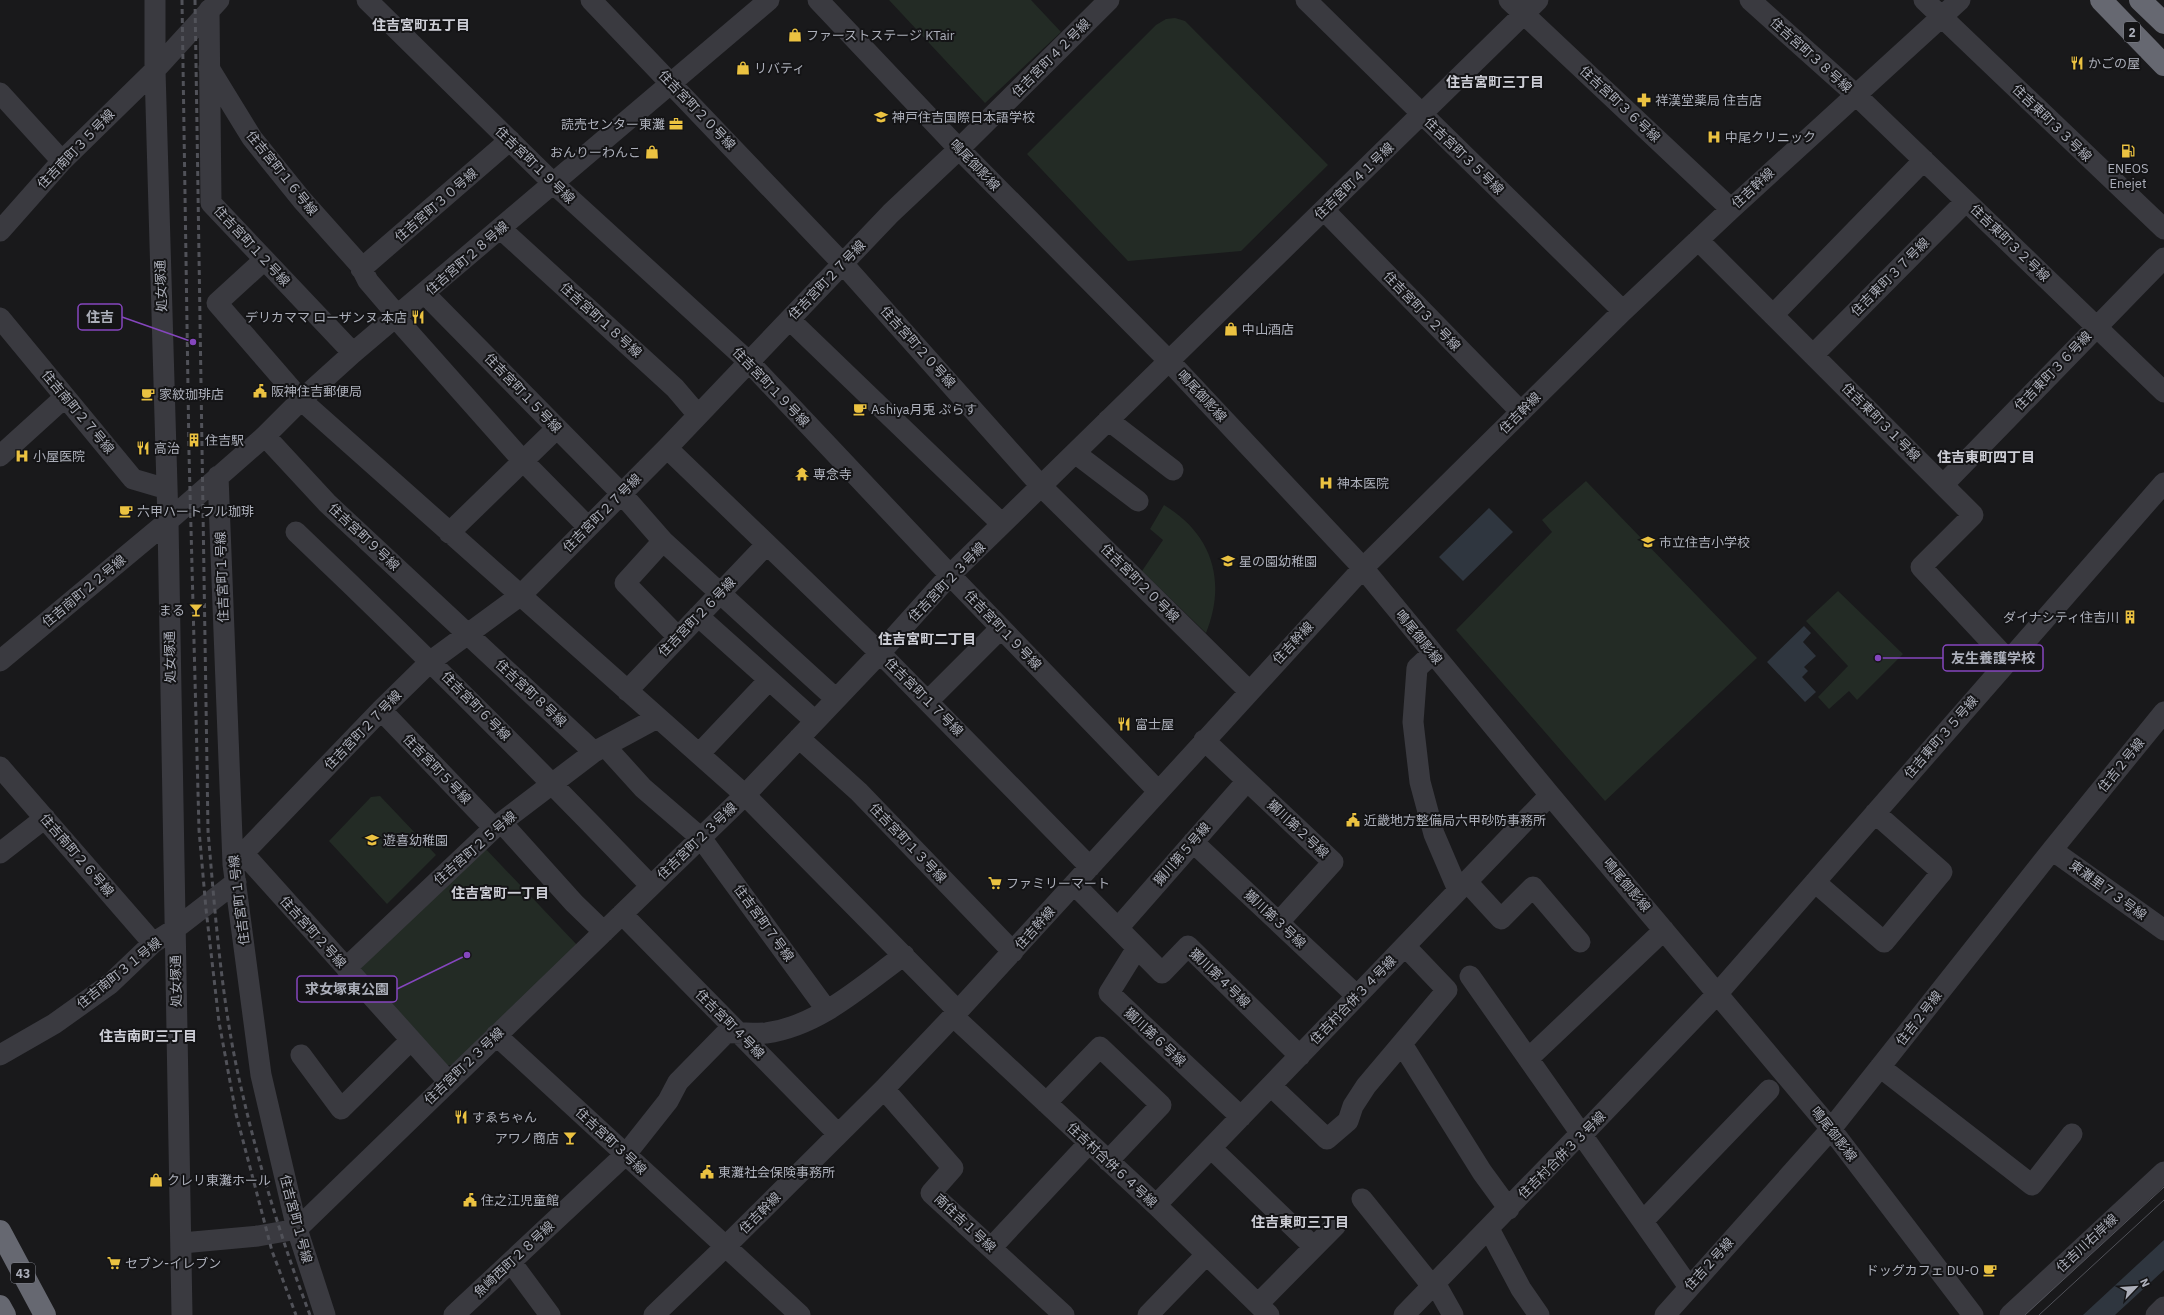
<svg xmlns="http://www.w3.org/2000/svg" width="2164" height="1315" viewBox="0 0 2164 1315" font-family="'IBM Plex Sans','Noto Sans JP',sans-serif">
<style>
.green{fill:#232b25}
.water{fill:#2f363f}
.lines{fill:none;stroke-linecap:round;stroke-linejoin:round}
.minor{stroke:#3a3a40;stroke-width:21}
.highway{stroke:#666871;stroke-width:22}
.tram{stroke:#515259;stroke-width:1}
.rail{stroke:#515259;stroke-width:3;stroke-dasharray:5 4;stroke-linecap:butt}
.labels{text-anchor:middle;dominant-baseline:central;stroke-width:4;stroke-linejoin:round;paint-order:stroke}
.shield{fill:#141416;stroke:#7e8089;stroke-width:1}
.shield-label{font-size:12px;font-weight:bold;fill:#acafba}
.poi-label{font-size:13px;fill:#acafba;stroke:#141416;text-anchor:start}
.street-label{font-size:13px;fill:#acafba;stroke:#141416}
.neighbourhood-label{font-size:14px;font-weight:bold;fill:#cdced6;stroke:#141416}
.leader{fill:none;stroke:#8546be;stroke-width:1.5}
.callout-dot{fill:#8546be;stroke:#141416;stroke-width:1.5}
.callout{fill:#141416;stroke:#8546be;stroke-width:1.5}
.callout-label{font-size:14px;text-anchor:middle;font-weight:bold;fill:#acafba}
</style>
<rect width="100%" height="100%" fill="#19191b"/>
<path class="green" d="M889,0H1031L1061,32L985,103Z
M1175,18L1185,21L1328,165L1241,251L1128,261L1027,154L1156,25L1166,19Z
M1586,481L1757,658L1605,801L1456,630L1552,532L1542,520Z
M1164,505C1212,534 1227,581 1206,633L1142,571L1163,540L1150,529Z
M1838,591L1903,654L1857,700L1849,691L1829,709L1818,697L1848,666L1806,621Z
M380,796L436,855L387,904L329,841L371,797Z
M482,845L578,946L456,1064L445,1066L358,971Z"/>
<path class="water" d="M1489,508L1513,532L1463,581L1439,557Z
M1804,626L1811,633L1803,642L1816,656L1804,667L1808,671L1802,677L1816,692L1805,702L1767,662Z
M2164,1240V1270L2115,1315H2083Z"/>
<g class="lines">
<path class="minor" d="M155,0V70L168,521L182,1315
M367,0L554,184L749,362L950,575L1158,791
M591,0L844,265L1041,486L1249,691
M818,0L959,149L1169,361L1363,568L1550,795L1831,1129L1973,1315
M1306,0L1623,311
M1509,0L1731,209
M1750,0L1855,94L2164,392
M1924,0L2164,229
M209,10L211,203L353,353
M209,68L252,138L302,200L360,265L368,281L398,316
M0,93L62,161
M1324,210L1521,412
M501,229L675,388L698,415
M0,231L62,161L155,70L219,0
M1698,240L1973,515L1921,567L2008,660
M264,260L217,303L301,400L745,795L958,1011
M361,269L510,140
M425,294L621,493L663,541L625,583L678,637
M1774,314L1924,160
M0,318L133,479L167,489
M396,318L523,461L588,527
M790,320L1002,524
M1814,354L1966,201
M1108,420L1173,470
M265,436L327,503L594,752
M667,448L880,653L1090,867
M1075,453L1138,501
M0,456L65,397
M218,476L233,864L261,1075L297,1229L325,1315
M1943,485L2164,258
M296,532C417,647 535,765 651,886
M449,533L557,428
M663,541L836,699
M698,616L815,721
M1433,653L1417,668L1413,722L1420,782L1434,834L1458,890
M0,661L168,521L265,436L301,400L353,353L769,0
M627,691L767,544
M928,701L1001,628
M381,710L494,828
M799,738L859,792L1013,952
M1204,740L1333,862L1279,922
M605,746L643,788L701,838L826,1009
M699,754L769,680
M0,767L153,943
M502,823L574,903L604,932
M1193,842L1357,996
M2052,850L2164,930
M0,853L45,818
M244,854L448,1081
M233,864L381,710L431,661L521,595L667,448L891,213L959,149L1109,0
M1467,882L1501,919L1533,887L1580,942
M1815,882L1884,942L1942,872L1875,813
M1074,884L1162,973L1188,946L1300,1056
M622,914L838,1134
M1118,928L1247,781
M1137,948L1109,993L1241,1117
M346,968L494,828L594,752L657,718
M1470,976L1689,1287
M953,1016L1156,1205L1269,1315
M496,1035L800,1315
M1402,1044L1482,1172L1509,1209
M0,1055L54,1024L110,984L153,943L175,929L236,882
M301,1055L341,1109L411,1040
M1529,1058L1664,930
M1880,1067L2032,1185L2072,1134
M1271,1086L1327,1139L1348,1121L1353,1106L1366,1086L1447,990L1405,946
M884,1089L953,1168L931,1193L1064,1315
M1046,1103L1100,1047L1161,1105L1108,1161
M1211,1148L1314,1247
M1362,1199L1432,1286
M1156,1205L1550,795
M1643,1221L1769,1090
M1489,1229L1521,1289L1539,1315
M182,1243L258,1236L297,1229L745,795L880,653L950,575L1538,0
M991,1248L1089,1143
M511,1262L550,1315
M1435,1283L1453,1315
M1258,1304L1336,1225
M454,1315L626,1154L668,1101L678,1082L726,1033C739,1032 753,1034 766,1033C819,1026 863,985 904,955
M654,1315L726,1246L884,1089L958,1011L1363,568L1623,311L1731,209L1960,0
M1148,1315L1206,1255
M1404,1315L1573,1141L1583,1134L1718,993L2164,483
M1665,1315L1831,1129L2052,850L2164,712
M2010,1315L2164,1172
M2156,1315L2164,1307"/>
<path class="highway" d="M2101,0L2164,65
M2140,0L2164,23
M0,1231L45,1315
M0,1306L5,1315"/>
<path class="tram" d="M2025,1315L2164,1187
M2039,1315L2164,1200"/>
<path class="rail" d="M182,0L189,453L199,830L206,909L219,1022L236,1114L272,1251L296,1315
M195,0L208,831C215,912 221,995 238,1074C256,1156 280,1237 310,1315"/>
</g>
<defs>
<g id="shop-bare" transform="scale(1.08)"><path d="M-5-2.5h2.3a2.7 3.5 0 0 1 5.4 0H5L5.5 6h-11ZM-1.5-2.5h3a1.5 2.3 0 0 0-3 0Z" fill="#ebc241" stroke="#141416" stroke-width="2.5" paint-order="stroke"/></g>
<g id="restaurant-bare" transform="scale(1.08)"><path d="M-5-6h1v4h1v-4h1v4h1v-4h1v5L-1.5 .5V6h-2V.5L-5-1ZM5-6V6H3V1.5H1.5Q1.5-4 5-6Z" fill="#ebc241" stroke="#141416" stroke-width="2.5" paint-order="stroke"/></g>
<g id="pharmacy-bare" transform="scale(1.08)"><path d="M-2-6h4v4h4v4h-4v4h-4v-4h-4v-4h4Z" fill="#ebc241" stroke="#141416" stroke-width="2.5" paint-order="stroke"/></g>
<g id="school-bare" transform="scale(1.08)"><path d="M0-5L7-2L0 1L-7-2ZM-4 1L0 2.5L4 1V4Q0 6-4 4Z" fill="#ebc241" stroke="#141416" stroke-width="2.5" paint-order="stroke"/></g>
<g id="office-bare" transform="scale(1.08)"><path d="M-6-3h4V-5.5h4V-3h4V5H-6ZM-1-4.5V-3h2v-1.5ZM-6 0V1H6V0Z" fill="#ebc241" stroke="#141416" stroke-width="2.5" paint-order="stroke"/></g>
<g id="hospital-bare" transform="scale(1.08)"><path d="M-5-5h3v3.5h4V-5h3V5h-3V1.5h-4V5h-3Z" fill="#ebc241" stroke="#141416" stroke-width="2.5" paint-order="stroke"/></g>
<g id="fuel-bare" transform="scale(1.08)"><path d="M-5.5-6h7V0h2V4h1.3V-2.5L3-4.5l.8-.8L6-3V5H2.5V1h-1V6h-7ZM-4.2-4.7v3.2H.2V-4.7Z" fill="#ebc241" stroke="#141416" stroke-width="2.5" paint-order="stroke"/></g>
<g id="civic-bare" transform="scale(1.08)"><path d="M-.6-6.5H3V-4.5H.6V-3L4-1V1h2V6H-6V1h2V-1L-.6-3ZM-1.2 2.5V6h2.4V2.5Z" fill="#ebc241" stroke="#141416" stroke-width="2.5" paint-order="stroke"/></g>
<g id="cafe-bare" transform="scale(1.08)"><path d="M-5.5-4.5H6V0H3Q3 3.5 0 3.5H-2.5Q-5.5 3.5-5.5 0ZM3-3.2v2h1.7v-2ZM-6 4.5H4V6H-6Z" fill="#ebc241" stroke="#141416" stroke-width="2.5" paint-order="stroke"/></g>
<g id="building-bare" transform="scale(1.08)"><path d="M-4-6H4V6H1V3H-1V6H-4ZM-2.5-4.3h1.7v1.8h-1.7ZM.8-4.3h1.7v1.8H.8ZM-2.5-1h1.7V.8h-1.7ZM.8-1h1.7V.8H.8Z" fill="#ebc241" stroke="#141416" stroke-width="2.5" paint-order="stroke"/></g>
<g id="temple-bare" transform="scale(1.08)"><path d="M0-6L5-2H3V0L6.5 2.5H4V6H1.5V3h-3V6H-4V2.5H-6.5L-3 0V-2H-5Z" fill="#ebc241" stroke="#141416" stroke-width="2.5" paint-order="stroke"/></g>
<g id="bar-bare" transform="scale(1.08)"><path d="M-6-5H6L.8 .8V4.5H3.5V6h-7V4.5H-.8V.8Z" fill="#ebc241" stroke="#141416" stroke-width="2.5" paint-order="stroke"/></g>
<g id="supermarket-bare" transform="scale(1.08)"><path d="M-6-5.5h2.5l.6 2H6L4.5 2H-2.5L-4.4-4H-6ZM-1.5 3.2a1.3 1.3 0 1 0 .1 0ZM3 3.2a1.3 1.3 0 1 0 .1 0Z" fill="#ebc241" stroke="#141416" stroke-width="2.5" paint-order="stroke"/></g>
</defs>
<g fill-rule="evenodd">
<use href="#shop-bare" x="795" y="35"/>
<use href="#restaurant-bare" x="2077" y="63"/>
<use href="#shop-bare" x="743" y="68"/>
<use href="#pharmacy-bare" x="1644" y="100"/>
<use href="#school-bare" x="881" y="117"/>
<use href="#office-bare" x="676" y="124"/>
<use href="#hospital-bare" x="1714" y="137"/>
<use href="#fuel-bare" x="2128" y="151"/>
<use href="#shop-bare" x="652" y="152"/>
<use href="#restaurant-bare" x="418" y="317"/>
<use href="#shop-bare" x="1231" y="329"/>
<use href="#civic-bare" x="260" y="391"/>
<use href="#cafe-bare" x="148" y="394"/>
<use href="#cafe-bare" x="860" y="409"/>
<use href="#building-bare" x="194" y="440"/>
<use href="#restaurant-bare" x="143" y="448"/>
<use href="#hospital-bare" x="22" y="456"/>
<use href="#temple-bare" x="802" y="474"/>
<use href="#hospital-bare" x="1326" y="483"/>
<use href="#cafe-bare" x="126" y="511"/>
<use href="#school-bare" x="1648" y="542"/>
<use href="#school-bare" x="1228" y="561"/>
<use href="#bar-bare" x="196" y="610"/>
<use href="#building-bare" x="2130" y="617"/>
<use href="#restaurant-bare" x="1124" y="724"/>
<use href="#civic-bare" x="1353" y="820"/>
<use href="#school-bare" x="372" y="840"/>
<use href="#supermarket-bare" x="995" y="883"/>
<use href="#restaurant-bare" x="461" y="1117"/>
<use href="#bar-bare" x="570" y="1138"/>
<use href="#civic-bare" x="707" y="1172"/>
<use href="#shop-bare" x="156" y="1180"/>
<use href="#civic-bare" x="470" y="1200"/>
<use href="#supermarket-bare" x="114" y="1263"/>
<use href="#cafe-bare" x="1990" y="1270"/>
</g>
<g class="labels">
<g class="shield">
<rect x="2124" y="22" width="16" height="20" rx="3"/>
<rect x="11" y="1263" width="24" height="20" rx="3"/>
</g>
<g class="shield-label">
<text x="2132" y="32">2</text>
<text x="23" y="1273">43</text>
</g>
<g class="poi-label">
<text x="806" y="35">ファーストステージ KTair</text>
<text x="2088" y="63">かごの屋</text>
<text x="754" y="68">リバティ</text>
<text x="1655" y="100">祥漢堂薬局 住吉店</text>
<text x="892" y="117">神戸住吉国際日本語学校</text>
<text x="665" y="124" text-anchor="end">読売センター東灘</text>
<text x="1725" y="137">中尾クリニック</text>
<text x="641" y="152" text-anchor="end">おんりーわんこ</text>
<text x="2128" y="168" text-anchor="middle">ENEOS<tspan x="2128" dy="15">Enejet</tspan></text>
<text x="407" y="317" text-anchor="end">デリカママ ローザンヌ 本店</text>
<text x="1242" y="329">中山酒店</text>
<text x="271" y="391">阪神住吉郵便局</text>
<text x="159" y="394">家紋珈琲店</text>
<text x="871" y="409">Ashiya月兎 ぷらす</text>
<text x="205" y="440">住吉駅</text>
<text x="154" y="448">高治</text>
<text x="33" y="456">小屋医院</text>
<text x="813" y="474">専念寺</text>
<text x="1337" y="483">神本医院</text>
<text x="137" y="511">六甲ハートフル珈琲</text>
<text x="1659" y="542">市立住吉小学校</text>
<text x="1239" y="561">星の園幼稚園</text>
<text x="185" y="610" text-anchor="end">まる</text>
<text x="2119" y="617" text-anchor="end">ダイナシティ住吉川</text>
<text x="1135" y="724">富士屋</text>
<text x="1364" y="820">近畿地方整備局六甲砂防事務所</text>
<text x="383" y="840">遊喜幼稚園</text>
<text x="1006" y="883">ファミリーマート</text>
<text x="472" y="1117">すゑちゃん</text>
<text x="559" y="1138" text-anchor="end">アワノ商店</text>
<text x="718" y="1172">東灘社会保険事務所</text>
<text x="167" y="1180">クレリ東灘ホール</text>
<text x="481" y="1200">住之江児童館</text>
<text x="125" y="1263">セブン-イレブン</text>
<text x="1979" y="1270" text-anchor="end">ドッグカフェ DU-O</text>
</g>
<g class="street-label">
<text transform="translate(1811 55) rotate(42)">住吉宮町３８号線</text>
<text transform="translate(1051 58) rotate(-45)">住吉宮町４２号線</text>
<text transform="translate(1620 104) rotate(43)">住吉宮町３６号線</text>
<text transform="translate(697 110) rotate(46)">住吉宮町２０号線</text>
<text transform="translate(2052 123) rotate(44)">住吉東町３３号線</text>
<text transform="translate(76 149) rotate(-46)">住吉南町３５号線</text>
<text transform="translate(1464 156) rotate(44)">住吉宮町３５号線</text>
<text transform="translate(535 165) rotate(44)">住吉宮町１９号線</text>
<text transform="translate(975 165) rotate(46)">鳴尾御影線</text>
<text transform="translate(282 173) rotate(51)">住吉宮町１６号線</text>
<text transform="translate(1354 181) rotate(-44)">住吉宮町４１号線</text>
<text transform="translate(1753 188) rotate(-43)">住吉幹線</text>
<text transform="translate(436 205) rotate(-41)">住吉宮町３０号線</text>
<text transform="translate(2010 243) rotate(44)">住吉東町３２号線</text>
<text transform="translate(252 246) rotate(47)">住吉宮町１２号線</text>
<text transform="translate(467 258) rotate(-41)">住吉宮町２８号線</text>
<text transform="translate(1890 277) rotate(-45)">住吉東町３７号線</text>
<text transform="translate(827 280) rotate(-46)">住吉宮町２７号線</text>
<text transform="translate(161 286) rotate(-92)">処女塚通</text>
<text transform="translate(1422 311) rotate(46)">住吉宮町３２号線</text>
<text transform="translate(601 320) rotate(42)">住吉宮町１８号線</text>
<text transform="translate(918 347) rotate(48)">住吉宮町２０号線</text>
<text transform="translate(2053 371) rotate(-46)">住吉東町３６号線</text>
<text transform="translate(771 387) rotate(46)">住吉宮町１９号線</text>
<text transform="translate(523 393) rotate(46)">住吉宮町１５号線</text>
<text transform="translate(1202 396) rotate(47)">鳴尾御影線</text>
<text transform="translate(78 412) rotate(50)">住吉南町２７号線</text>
<text transform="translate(1520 413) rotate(-45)">住吉幹線</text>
<text transform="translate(1881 422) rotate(45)">住吉東町３１号線</text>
<text transform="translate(602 513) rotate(-45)">住吉宮町２７号線</text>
<text transform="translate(364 537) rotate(43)">住吉宮町９号線</text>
<text transform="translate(222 577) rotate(-92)">住吉宮町１号線</text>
<text transform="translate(947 582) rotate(-46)">住吉宮町２３号線</text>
<text transform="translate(1140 583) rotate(45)">住吉宮町２０号線</text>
<text transform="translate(84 591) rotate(-40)">住吉南町２２号線</text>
<text transform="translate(697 617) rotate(-46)">住吉宮町２６号線</text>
<text transform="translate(1003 630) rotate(46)">住吉宮町１９号線</text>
<text transform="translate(1419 637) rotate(51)">鳴尾御影線</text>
<text transform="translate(1293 643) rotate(-47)">住吉幹線</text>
<text transform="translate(170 657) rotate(-91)">処女塚通</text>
<text transform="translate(531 693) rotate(43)">住吉宮町８号線</text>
<text transform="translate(924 697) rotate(45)">住吉宮町１７号線</text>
<text transform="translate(476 706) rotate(45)">住吉宮町６号線</text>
<text transform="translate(363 730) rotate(-46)">住吉宮町２７号線</text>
<text transform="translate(1941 737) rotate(-49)">住吉東町３５号線</text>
<text transform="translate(2121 765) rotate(-51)">住吉２号線</text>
<text transform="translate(437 769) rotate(46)">住吉宮町５号線</text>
<text transform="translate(1298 829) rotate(43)">獺川第２号線</text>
<text transform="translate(697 841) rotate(-44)">住吉宮町２３号線</text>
<text transform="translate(908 843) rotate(46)">住吉宮町１３号線</text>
<text transform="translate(475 848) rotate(-41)">住吉宮町２５号線</text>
<text transform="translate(1182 854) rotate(-49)">獺川第５号線</text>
<text transform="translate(77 855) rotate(49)">住吉南町２６号線</text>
<text transform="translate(1627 885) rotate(50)">鳴尾御影線</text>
<text transform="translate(2108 890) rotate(36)">東灘里７３号線</text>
<text transform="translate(239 900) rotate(-97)">住吉宮町１号線</text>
<text transform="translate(1275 919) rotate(43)">獺川第３号線</text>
<text transform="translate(764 923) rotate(54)">住吉宮町７号線</text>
<text transform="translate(1035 928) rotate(-48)">住吉幹線</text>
<text transform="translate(313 932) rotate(48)">住吉宮町２号線</text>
<text transform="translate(119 973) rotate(-39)">住吉南町３１号線</text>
<text transform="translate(1220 978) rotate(44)">獺川第４号線</text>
<text transform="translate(176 981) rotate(-91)">処女塚通</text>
<text transform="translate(1353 1000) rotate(-46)">住吉村合併３４号線</text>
<text transform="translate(1919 1018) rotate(-52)">住吉２号線</text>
<text transform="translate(730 1024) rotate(45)">住吉宮町４号線</text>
<text transform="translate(1155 1037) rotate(43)">獺川第６号線</text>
<text transform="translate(464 1066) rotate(-44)">住吉宮町２３号線</text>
<text transform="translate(1834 1134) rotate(52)">鳴尾御影線</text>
<text transform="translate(611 1141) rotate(43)">住吉宮町３号線</text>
<text transform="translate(1562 1155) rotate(-45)">住吉村合併３３号線</text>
<text transform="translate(1112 1165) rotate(43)">住吉村合併６４号線</text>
<text transform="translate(760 1213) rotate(-45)">住吉幹線</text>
<text transform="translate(296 1219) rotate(75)">住吉宮町１号線</text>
<text transform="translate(965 1223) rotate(43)">南住吉１号線</text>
<text transform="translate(2087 1243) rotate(-43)">住吉川右岸線</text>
<text transform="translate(514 1259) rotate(-43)">魚崎西町２８号線</text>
<text transform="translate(1709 1264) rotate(-48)">住吉２号線</text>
</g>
<g class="neighbourhood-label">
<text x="421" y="25">住吉宮町五丁目</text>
<text x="1495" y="82">住吉宮町三丁目</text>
<text x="1986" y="457">住吉東町四丁目</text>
<text x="927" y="639">住吉宮町二丁目</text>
<text x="500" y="893">住吉宮町一丁目</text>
<text x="148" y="1036">住吉南町三丁目</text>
<text x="1300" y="1222">住吉東町三丁目</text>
</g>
</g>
<path class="leader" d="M193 342L122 317M1878 658L1943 658M467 955L397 989"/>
<g class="callout-dot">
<circle cx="193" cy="342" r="4"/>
<circle cx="1878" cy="658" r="4"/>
<circle cx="467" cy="955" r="4"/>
</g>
<g class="callout">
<rect x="78" y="304" width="44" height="26" rx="4"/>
<rect x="1943" y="645" width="100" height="26" rx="4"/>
<rect x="297" y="976" width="100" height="26" rx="4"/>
</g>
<g class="callout-label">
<text x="100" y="322">住吉</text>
<text x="1993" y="663">友生養護学校</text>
<text x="347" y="994">求女塚東公園</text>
</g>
<g transform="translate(2136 1287) rotate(65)" stroke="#141416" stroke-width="3" paint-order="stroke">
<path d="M0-3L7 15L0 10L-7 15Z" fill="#acafba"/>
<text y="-6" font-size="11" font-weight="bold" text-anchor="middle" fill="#acafba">N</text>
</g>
</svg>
